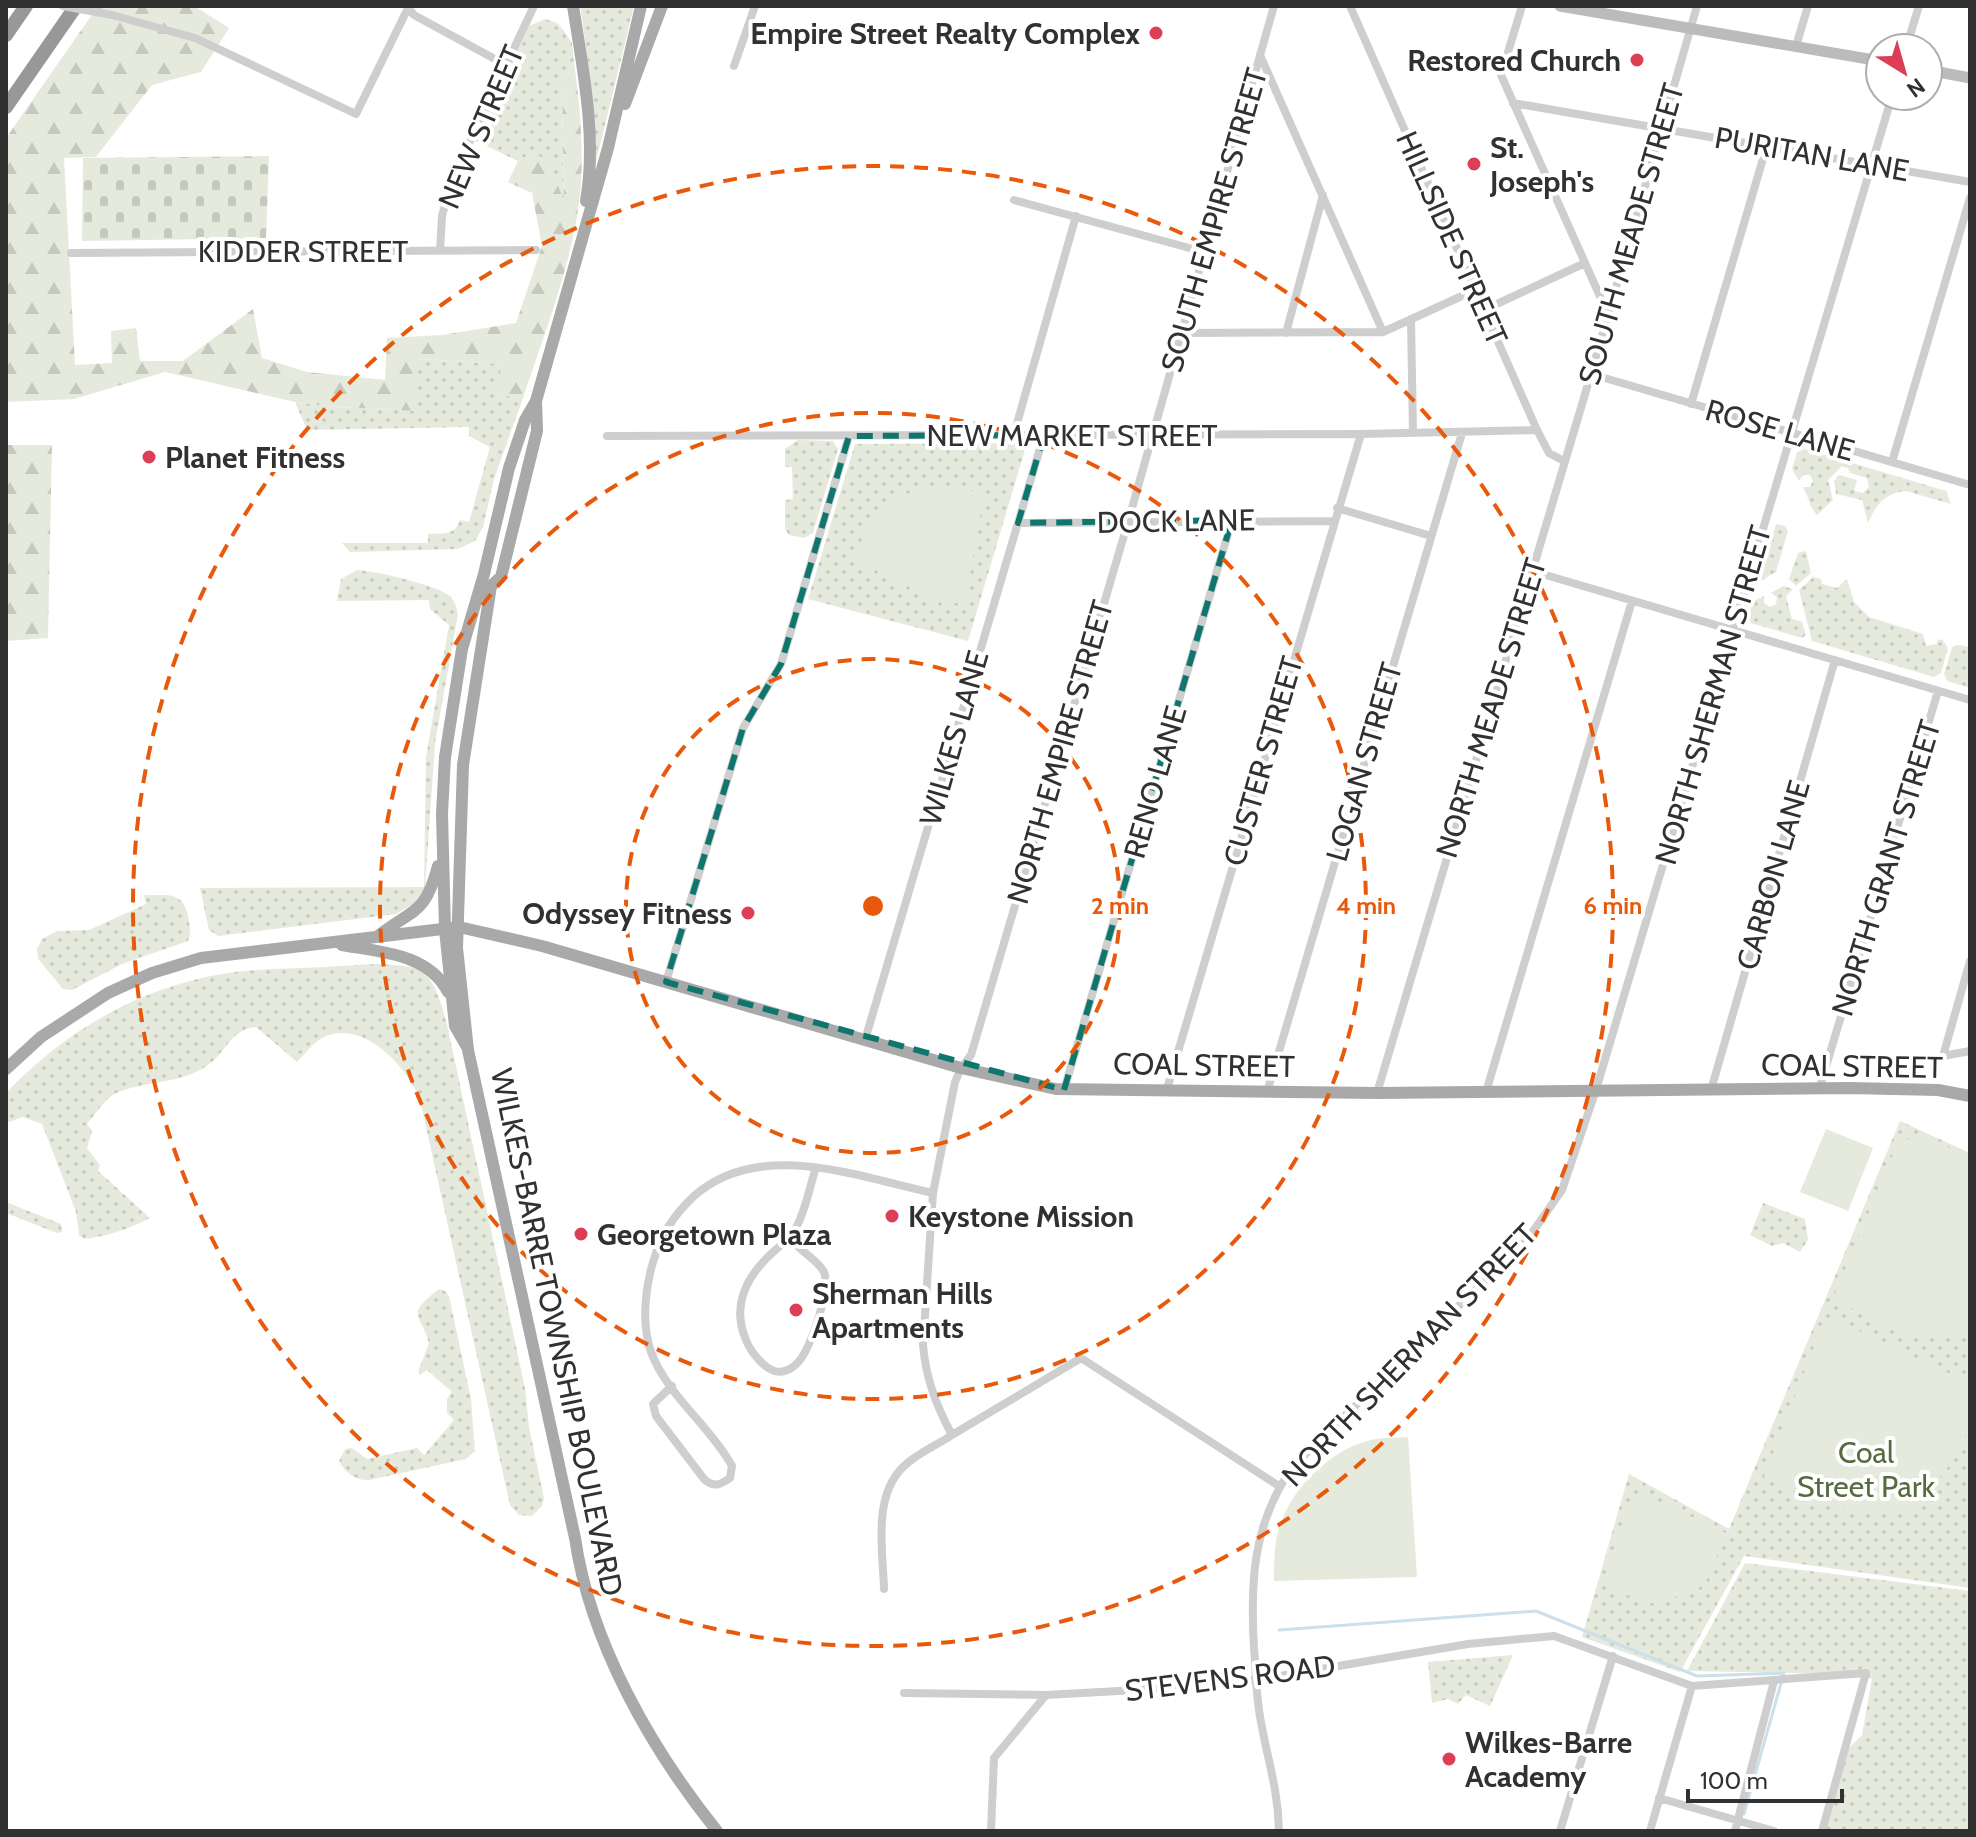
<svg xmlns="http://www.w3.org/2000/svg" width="1976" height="1837" viewBox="0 0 1976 1837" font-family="Cabin,sans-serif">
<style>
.green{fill:url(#green-dots)}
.forest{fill:url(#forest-firs)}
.cemetery{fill:url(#cemetery-stones)}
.pitch{fill:#e5eadd}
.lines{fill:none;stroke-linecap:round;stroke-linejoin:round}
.stream{stroke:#cbe0e9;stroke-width:3}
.minor{stroke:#cecece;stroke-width:8}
.secondary{stroke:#bbb;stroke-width:11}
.primary{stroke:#a9a9a9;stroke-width:12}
.motorway{stroke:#989898;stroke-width:14}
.minor-bridge{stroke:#cecece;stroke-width:8}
.marked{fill:none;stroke:#0f766e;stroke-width:6;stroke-dasharray:16 10;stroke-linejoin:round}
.ring{fill:none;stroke:#e8590c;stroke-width:4;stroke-dasharray:14 10}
.poi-dot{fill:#dc3f55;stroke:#fff;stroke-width:3}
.labels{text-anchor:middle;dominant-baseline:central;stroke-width:8;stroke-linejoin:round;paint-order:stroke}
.poi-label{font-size:30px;font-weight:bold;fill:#313131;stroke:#fff;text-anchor:start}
.street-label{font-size:30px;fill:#313131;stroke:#fff}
.park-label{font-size:30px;fill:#576b40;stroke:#fff}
.centre{fill:#e8590c;stroke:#fff;stroke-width:4}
.ring-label{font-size:24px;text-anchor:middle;font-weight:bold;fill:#e8590c;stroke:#fff;stroke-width:8;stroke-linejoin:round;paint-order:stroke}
</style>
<defs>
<pattern id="green-dots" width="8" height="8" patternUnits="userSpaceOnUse" patternTransform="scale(2)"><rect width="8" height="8" fill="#e5eadd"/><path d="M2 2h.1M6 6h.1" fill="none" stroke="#c5c9be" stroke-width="1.8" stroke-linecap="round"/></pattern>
<pattern id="forest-firs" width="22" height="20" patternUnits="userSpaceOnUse" patternTransform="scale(2)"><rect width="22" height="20" fill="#e5eadd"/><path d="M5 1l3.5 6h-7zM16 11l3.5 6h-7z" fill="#c5c9be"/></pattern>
<pattern id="cemetery-stones" width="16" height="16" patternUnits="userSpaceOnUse" patternTransform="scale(2)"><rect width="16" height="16" fill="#e5eadd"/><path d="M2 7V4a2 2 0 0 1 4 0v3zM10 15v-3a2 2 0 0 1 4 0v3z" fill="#c5c9be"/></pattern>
</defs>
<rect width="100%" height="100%" fill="#fff"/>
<path class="green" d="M580,6H634L593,174C594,117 589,63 580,6Z
M545,19L557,23L564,31L572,43L574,61L562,86L564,204L532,153L518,161L474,140L529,26Z
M416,359L504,364L492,394L523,398L494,479L483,527L475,541L458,549L350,552L342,543H428V534C443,533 455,536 460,520L469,522L490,447L469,436V427L307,430L295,402L334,407L415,411Z
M798,440L833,441L838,449L813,533L804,538L789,535L785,529V500L793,499L792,467H785V449Z
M1027,443L968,641L808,599L855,444Z
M1802,448L1946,491L1951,504L1906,491C1884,493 1876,505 1868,523L1862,500L1836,494L1834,481L1839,475L1857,480L1854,491L1863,493L1869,487L1867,478L1850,473L1848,468L1842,466L1828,480L1833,500L1817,515C1809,507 1809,497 1803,487H1810L1813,481L1810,475H1803L1799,481L1792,469L1797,453Z
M1776,524L1785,526L1788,531L1776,572L1762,580L1760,579Z
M1806,551L1811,573L1796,586L1789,579L1798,553Z
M357,570C376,571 436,585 450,596C455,601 456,607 458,614L435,743L425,889L417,902L396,914L218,936L209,930L200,888L424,887L426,757L449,625L430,609L429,600L337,601L341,579Z
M1813,577L1821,579L1822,584L1837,588L1847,579L1854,602L1869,617L1923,634L1926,646L1937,644V641L1942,639L1948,648L1941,673L1934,677L1812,641L1799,590Z
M1783,586L1793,589L1786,596L1792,619L1802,622L1806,635L1802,638L1751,623L1749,618L1752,602L1764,596V603L1770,607L1776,604L1777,597L1771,593Z
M1958,645L1970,647V688L1947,681L1944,674L1952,647Z
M144,895C170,896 184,890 189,921C190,929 191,933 188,941L122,964L72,990L63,989L38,959L37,949L42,939L57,931L89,930L146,904Z
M381,964C392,965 404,965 414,968C436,974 443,1010 448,1029L525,1388L529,1427L544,1498L542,1506L532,1516L519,1515L510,1505L420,1100C408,1067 363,1019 324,1037C313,1042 305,1054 297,1062L256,1027C228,1030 227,1054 205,1067C179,1084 144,1081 116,1093C105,1098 95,1115 87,1124L92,1131L87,1148L100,1165L98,1171L150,1218C129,1229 108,1236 84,1239L79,1235L76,1212L42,1124L23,1117L6,1123V1093C64,1032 138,988 222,974C257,968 291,969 326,967C344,966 363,964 381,964Z
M1900,1121L1970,1153V1588L1744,1556L1680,1672L1582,1637L1629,1474L1729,1529Z
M6,1202L61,1224L62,1232L57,1233L6,1213Z
M1763,1203L1805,1219L1808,1240L1800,1252L1783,1243L1772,1246L1750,1235Z
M439,1289L445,1291L449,1296L471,1399L475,1451L466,1459L369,1480C356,1481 344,1472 339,1461L345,1449L352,1448L367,1459L417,1448L424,1455L454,1420L447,1413V1399L452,1392L427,1370L420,1375L418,1372L429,1343C421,1313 404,1316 439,1289Z
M1745,1563L1970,1591V1831H1820L1843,1754L1862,1735L1872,1679L1852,1674L1687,1671Z
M1513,1655L1490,1706L1466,1695L1458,1704L1448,1699L1432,1703L1428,1662Z"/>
<path class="forest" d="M98,6H194L229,28L201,72L152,85L96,157L64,158L75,365L112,363L111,331L136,328L140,361H183L253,309L262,358L307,372L385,380L387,338L442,335L516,323L542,246L532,193L508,182L518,161L532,153L548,160L564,201L562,86L574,61C580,107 585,156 579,203C570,270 544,334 523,398L491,394L503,364L417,359L416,411L334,407L295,402L165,372L74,399L6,402V138Z
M6,445H52L48,638L6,641Z"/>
<path class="cemetery" d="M269,156L266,238L82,241L83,158Z"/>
<path class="pitch" d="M958,486L984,495L966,597L949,607L853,559C878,501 895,489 958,486Z
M1826,1129L1873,1148L1848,1211L1800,1192Z
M1919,1134L1970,1157V1334C1915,1349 1879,1324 1833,1298L1897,1144Z
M1838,1321L1970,1383C1970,1395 1972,1409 1970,1421C1962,1458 1932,1488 1906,1513L1863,1514L1826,1505L1764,1477L1821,1328Z
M1408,1437L1417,1577L1274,1581C1274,1564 1274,1548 1278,1532C1289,1490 1329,1450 1371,1440C1383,1437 1396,1438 1408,1437Z
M1648,1496L1726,1533L1709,1577L1699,1588L1660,1603H1646L1603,1585L1630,1505Z"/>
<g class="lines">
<path class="stream" d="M1279,1630L1536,1611L1697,1676L1784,1673L1744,1814"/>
<path class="minor" d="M407,6L414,15L504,64
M1274,6L1128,522L971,1055L961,1068L955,1082L933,1193L923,1345C926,1379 936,1405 952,1435L1081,1358L1279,1486
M1350,6L1537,430L1549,453L1564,461
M1522,6L1501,75L1607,312
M112,15L195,38L356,114L409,6
M1796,46L1808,6
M1906,48L1919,6
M1260,55L1383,332
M734,66L755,6
M1513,103L1970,182
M1014,200L1204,252
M440,251L442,216L452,179L534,6
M71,253L536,250
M1484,310L1585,263
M1411,319L1413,433
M1182,333L1383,332L1475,290
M1286,333L1323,195
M1591,374L1970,485
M1691,404L1767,145
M1014,434L1076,216
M607,436L1361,434L1537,430
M1892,462L1970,198
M1337,508L1431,536
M1018,523L1334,521
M1532,571L1970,700
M666,982L743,728L781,664L849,436
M865,1040L1044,435
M1943,1056L1970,961
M1943,1056L1970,1051
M1167,1089L1361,434
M1064,1090L1232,520
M1711,1090L1835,660
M1819,1090L1938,691
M1267,1092L1462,433
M1486,1092L1632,601
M1377,1093L1591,374L1697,6
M789,1238C798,1249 819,1261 824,1272C831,1290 811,1345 800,1360C794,1368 784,1374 774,1371C763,1367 750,1351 746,1340C731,1305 747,1276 772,1253C781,1245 792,1237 797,1226C806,1208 810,1186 816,1167
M672,1386L653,1404L656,1416L704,1479C714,1488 720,1485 730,1478L732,1466C710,1426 667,1395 651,1352C641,1323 645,1285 655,1256C662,1232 675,1214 694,1196C760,1138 858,1177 933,1193
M884,1589C883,1554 874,1504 897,1474C909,1457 936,1446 952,1435
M904,1693L1046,1695L1155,1689L1256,1680L1468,1644L1554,1636L1692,1686L1866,1673L1822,1831
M1659,1798L1774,1831
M991,1831L994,1758L1046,1695
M1279,1831C1278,1788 1268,1762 1261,1722C1256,1698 1256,1672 1254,1648C1250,1580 1253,1522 1294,1465L1527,1240L1562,1190L1595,1093L1892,96
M1560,1831L1613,1656
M1650,1831L1692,1686
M1735,1831L1774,1681"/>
<path class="secondary" d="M1560,6L1880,61
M1928,70L1970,78"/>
<path class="primary" d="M573,6C583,70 597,137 586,201
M625,104L662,6
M536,401L537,431L501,577L491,586L463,765L457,948L468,1050L575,1538C590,1642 651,1749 717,1831
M378,936C414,908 425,915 438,866
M342,945C381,952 429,954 448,992
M467,1047L455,1026L445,930L442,814L445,757L462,649L484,574L509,468L525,420L536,401L608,148L641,6
M6,1069L41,1037L108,993L152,973L201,958L459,927L542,946L961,1068L1056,1089L1377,1093L1849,1088L1938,1090L1970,1096"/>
<path class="motorway" d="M6,35L26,6
M6,107L76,6"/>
<path class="minor-bridge" d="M63,6L112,15"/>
</g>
<path class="marked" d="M1044,435L1018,523L1232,520L1064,1090L666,982L743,728L781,664L849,436Z"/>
<g class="ring">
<circle cx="873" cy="906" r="247"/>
<circle cx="873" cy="906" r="493"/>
<circle cx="873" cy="906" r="740"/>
</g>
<g class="poi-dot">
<circle cx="1156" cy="33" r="8"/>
<circle cx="1637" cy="60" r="8"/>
<circle cx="1474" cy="164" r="8"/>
<circle cx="149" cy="457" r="8"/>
<circle cx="748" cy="913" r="8"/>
<circle cx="892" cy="1216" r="8"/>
<circle cx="581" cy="1234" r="8"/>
<circle cx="796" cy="1310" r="8"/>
<circle cx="1449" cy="1759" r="8"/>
</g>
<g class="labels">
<g class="poi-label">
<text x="1140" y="33" text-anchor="end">Empire Street Realty Complex</text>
<text x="1621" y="60" text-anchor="end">Restored Church</text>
<text x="1490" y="147">St.<tspan x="1490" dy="34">Joseph's</tspan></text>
<text x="165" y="457">Planet Fitness</text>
<text x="732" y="913" text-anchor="end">Odyssey Fitness</text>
<text x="908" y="1216">Keystone Mission</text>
<text x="597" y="1234">Georgetown Plaza</text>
<text x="812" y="1293">Sherman Hills<tspan x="812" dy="34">Apartments</tspan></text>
<text x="1465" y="1742">Wilkes-Barre<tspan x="1465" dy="34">Academy</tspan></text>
</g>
<g class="street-label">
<text transform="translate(481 127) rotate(-67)">NEW STREET</text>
<text transform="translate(1812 154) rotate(10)">PURITAN LANE</text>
<text transform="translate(1214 220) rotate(-74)">SOUTH EMPIRE STREET</text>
<text transform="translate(1631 234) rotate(-74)">SOUTH MEADE STREET</text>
<text transform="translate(1452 238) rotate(66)">HILLSIDE STREET</text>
<text x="303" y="251">KIDDER STREET</text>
<text transform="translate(1780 430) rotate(16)">ROSE LANE</text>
<text x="1072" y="435">NEW MARKET STREET</text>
<text transform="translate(1176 521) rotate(-1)">DOCK LANE</text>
<text transform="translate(1713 695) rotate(-74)">NORTH SHERMAN STREET</text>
<text transform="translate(1491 708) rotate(-73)">NORTH MEADE STREET</text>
<text transform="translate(954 738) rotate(-74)">WILKES LANE</text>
<text transform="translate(1060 752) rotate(-74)">NORTH EMPIRE STREET</text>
<text transform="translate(1263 761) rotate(-74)">CUSTER STREET</text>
<text transform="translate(1364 762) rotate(-74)">LOGAN STREET</text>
<text transform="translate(1155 782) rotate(-74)">RENO LANE</text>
<text transform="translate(1886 868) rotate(-73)">NORTH GRANT STREET</text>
<text transform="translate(1773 875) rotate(-74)">CARBON LANE</text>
<text transform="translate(1204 1065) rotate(1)">COAL STREET</text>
<text transform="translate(1852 1066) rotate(1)">COAL STREET</text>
<text transform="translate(557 1332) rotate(78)">WILKES-BARRE TOWNSHIP BOULEVARD</text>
<text transform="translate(1409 1355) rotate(-46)">NORTH SHERMAN STREET</text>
<text transform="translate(1230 1678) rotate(-7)">STEVENS ROAD</text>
</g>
<g class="park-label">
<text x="1866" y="1452">Coal<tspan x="1866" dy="34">Street Park</tspan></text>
</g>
</g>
<circle cx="873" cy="906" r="12" class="centre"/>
<g class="ring-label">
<text x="1120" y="914">2 min</text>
<text x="1366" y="914">4 min</text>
<text x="1613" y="914">6 min</text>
</g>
<rect width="1976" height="1837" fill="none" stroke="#313131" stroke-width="16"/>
<g transform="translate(1904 72) rotate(143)"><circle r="38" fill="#ffffff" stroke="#adadad" stroke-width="2"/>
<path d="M0-6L14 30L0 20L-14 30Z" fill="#dc3f55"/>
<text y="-12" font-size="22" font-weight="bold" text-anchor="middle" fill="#313131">N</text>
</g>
<path d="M1688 1789v12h154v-12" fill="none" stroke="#313131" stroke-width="4"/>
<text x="1700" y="1789" font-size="24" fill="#313131" stroke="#ffffff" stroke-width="6" paint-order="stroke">100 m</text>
</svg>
